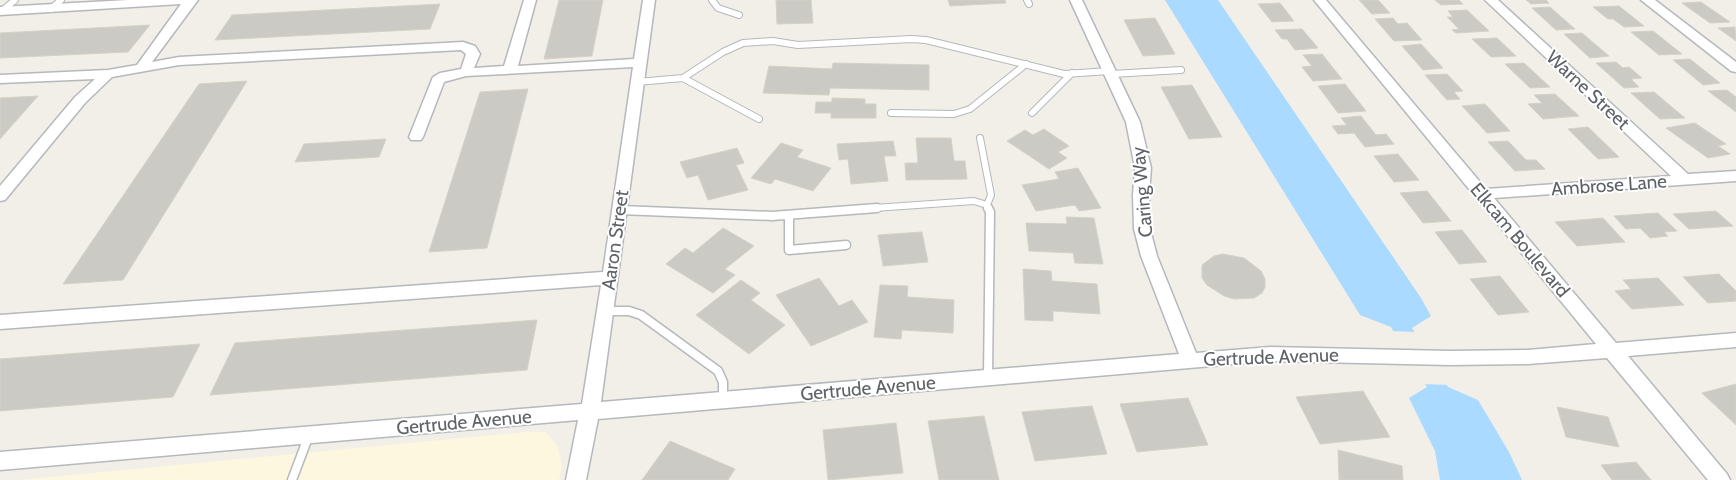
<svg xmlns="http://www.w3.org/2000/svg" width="1736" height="480" viewBox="0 0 1736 480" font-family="Cabin,sans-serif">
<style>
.commercial{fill:#fef7e0}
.water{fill:#aadaff}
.pier{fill:#f1efe8}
.building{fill:#cccac5;stroke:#d6d1c6}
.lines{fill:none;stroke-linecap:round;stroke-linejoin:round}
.service-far1-casing{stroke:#b5b8bc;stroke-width:8}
.service-casing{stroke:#b5b8bc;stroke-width:11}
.minor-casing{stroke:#b5b8bc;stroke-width:3}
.service-far1{stroke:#fff;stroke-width:6}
.service{stroke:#fff;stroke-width:8}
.minor{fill:#fff;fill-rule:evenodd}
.labels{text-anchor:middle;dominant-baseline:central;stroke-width:4;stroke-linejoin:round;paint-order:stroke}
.street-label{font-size:19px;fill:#5f6368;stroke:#fff}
</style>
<rect width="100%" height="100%" fill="#f1efe8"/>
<path class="commercial" d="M527,432H545L557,445L562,466L559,480H19Z"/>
<path class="water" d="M1165,0H1218L1421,298L1431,316L1412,328L1448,387L1478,400L1509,452L1522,480H1440L1435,451L1409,398L1427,387L1391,327L1360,315Z"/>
<path class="pier" d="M1390,331L1417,332L1450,385L1422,384Z"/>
<path class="building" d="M559,0H603L592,56L544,59Z
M776,0H811L813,23L777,24Z
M948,0H1005L1006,3L950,6Z
M1359,0H1378L1390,13L1372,14Z
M1435,0H1459L1463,4L1441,5Z
M1526,0H1546L1549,3L1531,4Z
M1701,2L1730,22L1710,23L1682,3Z
M1280,3L1294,21L1272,22L1258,4Z
M440,4L430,29L215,40L232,15Z
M1619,6L1644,26L1624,27L1613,19H1608L1593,7Z
M1550,7L1575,29L1556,30L1532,8Z
M1467,10L1489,31L1456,33L1452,30L1459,29L1447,17H1453L1448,11Z
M1155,18L1175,54L1143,56L1124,20Z
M1393,18L1398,24L1407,23L1422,40L1394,41L1375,19Z
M150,25L128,52L0,58V33Z
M1735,27L1736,41L1718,28Z
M1302,29L1318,48L1295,50L1287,39H1282L1275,30Z
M1653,31L1682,54L1659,55L1631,32Z
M1582,33L1609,56L1590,58L1564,34Z
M1497,38L1516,56L1491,57L1472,39Z
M1421,44L1443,68L1423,70L1402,46Z
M1322,54L1342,79L1313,81L1302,67L1312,66L1303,55Z
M1690,59L1720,83L1703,85L1673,60Z
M1616,62L1623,68L1629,67L1642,78L1631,79L1639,87L1624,88L1596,63Z
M833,63L929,65V90L830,88L829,95L763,93L769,66L832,69Z
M1524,63L1550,87L1530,88L1505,64Z
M1447,74L1463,91L1454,92L1460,99L1447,100L1425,75Z
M247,81L123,280L63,284L199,84Z
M1345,84L1366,111L1338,113L1318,86Z
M1192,85L1222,137L1189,139L1161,87Z
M528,89L487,248L429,252L480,92Z
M1727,90L1736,97V112L1708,91Z
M1654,92L1685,118L1660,119L1631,93Z
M1555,94L1579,116L1543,119L1528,104L1542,103L1534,95Z
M38,96L0,139V98Z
M832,98L865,99V104H876V118H831V113H815L816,102H832Z
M1485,104L1510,131L1487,133L1462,106Z
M1361,116L1376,135L1386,134L1394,144L1365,147L1354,133L1338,134L1332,126L1347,125L1341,118Z
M1695,123L1726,144L1718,146L1730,154L1708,158L1666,128Z
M1588,127L1619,157L1598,159L1568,129Z
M1044,129L1069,146L1058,152L1067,158L1049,169L1007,141L1025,130L1033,135Z
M916,138H951L954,161H965L967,179L906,180L905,163H918Z
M386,139L379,157L295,162L304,144Z
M893,141L896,156H884L888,181L851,184L848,159L839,160L837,144Z
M1508,141L1526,160H1536L1545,169L1515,171L1488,142Z
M781,143L803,150L797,157L831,168L813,191L775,179L771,184L751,178Z
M737,148L744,163L736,165L748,190L708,200L698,175L687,178L680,162Z
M1398,154L1419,180L1394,182L1374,156Z
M1078,168L1101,208L1079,211L1075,205L1036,211L1022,185L1059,179L1055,172Z
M1427,191L1451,221L1423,223L1400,193Z
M1716,211L1733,226L1689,229L1673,214Z
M1658,213L1677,231L1664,232L1668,236L1650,238L1640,228L1626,229L1614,216Z
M1066,217L1094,218L1103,264L1075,263L1073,253L1029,251L1026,223L1067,224Z
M1603,218L1625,242L1577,246L1555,222Z
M723,228L754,246L725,269L735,275L713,293L666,264L685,248L693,253Z
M1462,230L1487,262L1459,264L1435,232Z
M922,232L928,262L883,266L878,235Z
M1223,254L1244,258L1261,271L1265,279V287L1262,293L1254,298L1234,299L1224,296L1207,285L1202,278V265L1214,256Z
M1023,269L1051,271L1052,281L1097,284L1100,314L1053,311V321L1025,320Z
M1719,274L1736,291V301L1708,303L1683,277Z
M1500,276L1529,312L1498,315L1470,279Z
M819,278L839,306L852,300L868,322L811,346L776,295Z
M1658,278L1684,305L1632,309L1615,291L1631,289L1623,280Z
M741,280L760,293L751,300L785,325L749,354L696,315Z
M880,285L908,286L907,297L954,300L953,333L902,330L901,339L874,337Z
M537,320L527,370L210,395L235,343Z
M200,344L173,397L0,411V359Z
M1736,384V425L1702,393Z
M1363,391L1390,437L1320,444L1296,397Z
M1188,398L1208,445L1137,452L1120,404Z
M1092,406L1107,454L1035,461L1022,412Z
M1557,407L1608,417L1619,447L1566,437Z
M984,416L999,480H939L928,421Z
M896,423L903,473L828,480L823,430Z
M670,441L735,469L728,480H642Z
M1338,450L1402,466L1403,480H1339Z
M1636,462L1651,480H1612L1601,465Z"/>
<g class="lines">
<g class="service-far1-casing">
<path id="service-far1" d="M712,0L718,8L739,15
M1027,0L1029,4
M51,9L61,0
M2,11L15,0
M1112,74L1181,70
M683,78L759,119
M637,82L683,78L723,52L743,43L773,41L798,45L911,39L926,40L1064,74L1110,71
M891,113L954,114L970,109L1026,64
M1032,113L1072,73
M980,138L991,195L987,205
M860,209L974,201L987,205L989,209"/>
</g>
<g class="service-casing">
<path id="service" d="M620,210L772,216L877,208
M789,215V250L846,245
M606,311H629L641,315L718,371L723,382V400
M988,377L990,212L988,208
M292,480L309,435"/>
</g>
<g class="minor-casing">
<path id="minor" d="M128,0H198L152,62L179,57L463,42L475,46L480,54L474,68L504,66L524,0H536L518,66L634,59L643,0H655L601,402L1179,354L1141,256L1134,229L1133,195L1135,168L1126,122L1070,0H1082L1140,122L1151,168L1149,195L1150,229L1157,256L1196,353L1270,347L1450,351L1528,350L1596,344L1314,0H1326L1486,189L1671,176L1485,0H1498L1688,174L1736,171V181L1494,198L1616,343L1736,333V347L1628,356L1727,474L1730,480H1708L1607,358L1528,364L1450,365L1270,361L598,419L586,480H566L578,420L0,470V452L582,404L601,285L0,329V315L603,272L633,67L466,76L444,82L423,137L421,140H411L409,137L433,77L440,73L461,69L466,54L461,50L179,65L112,77L85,103L5,200L0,201V186L75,97L95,79L0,83V75L108,70L137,65L181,4L0,15V7Z
M1641,0H1655L1736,62V72L1731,71Z"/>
</g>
<use href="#service-far1" class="service-far1"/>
<use href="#service" class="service"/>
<use href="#minor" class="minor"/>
</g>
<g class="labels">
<g class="street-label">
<text transform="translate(1588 90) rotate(43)">Warne Street</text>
<text transform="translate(1609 185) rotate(-4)">Ambrose Lane</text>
<text transform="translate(1142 192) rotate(-95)">Caring Way</text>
<text transform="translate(615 240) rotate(-82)">Aaron Street</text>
<text transform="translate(1520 240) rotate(50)">Elkcam Boulevard</text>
<text transform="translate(1271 357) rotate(-2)">Gertrude Avenue</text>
<text transform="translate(868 388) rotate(-5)">Gertrude Avenue</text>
<text transform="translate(464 422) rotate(-5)">Gertrude Avenue</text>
</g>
</g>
</svg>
